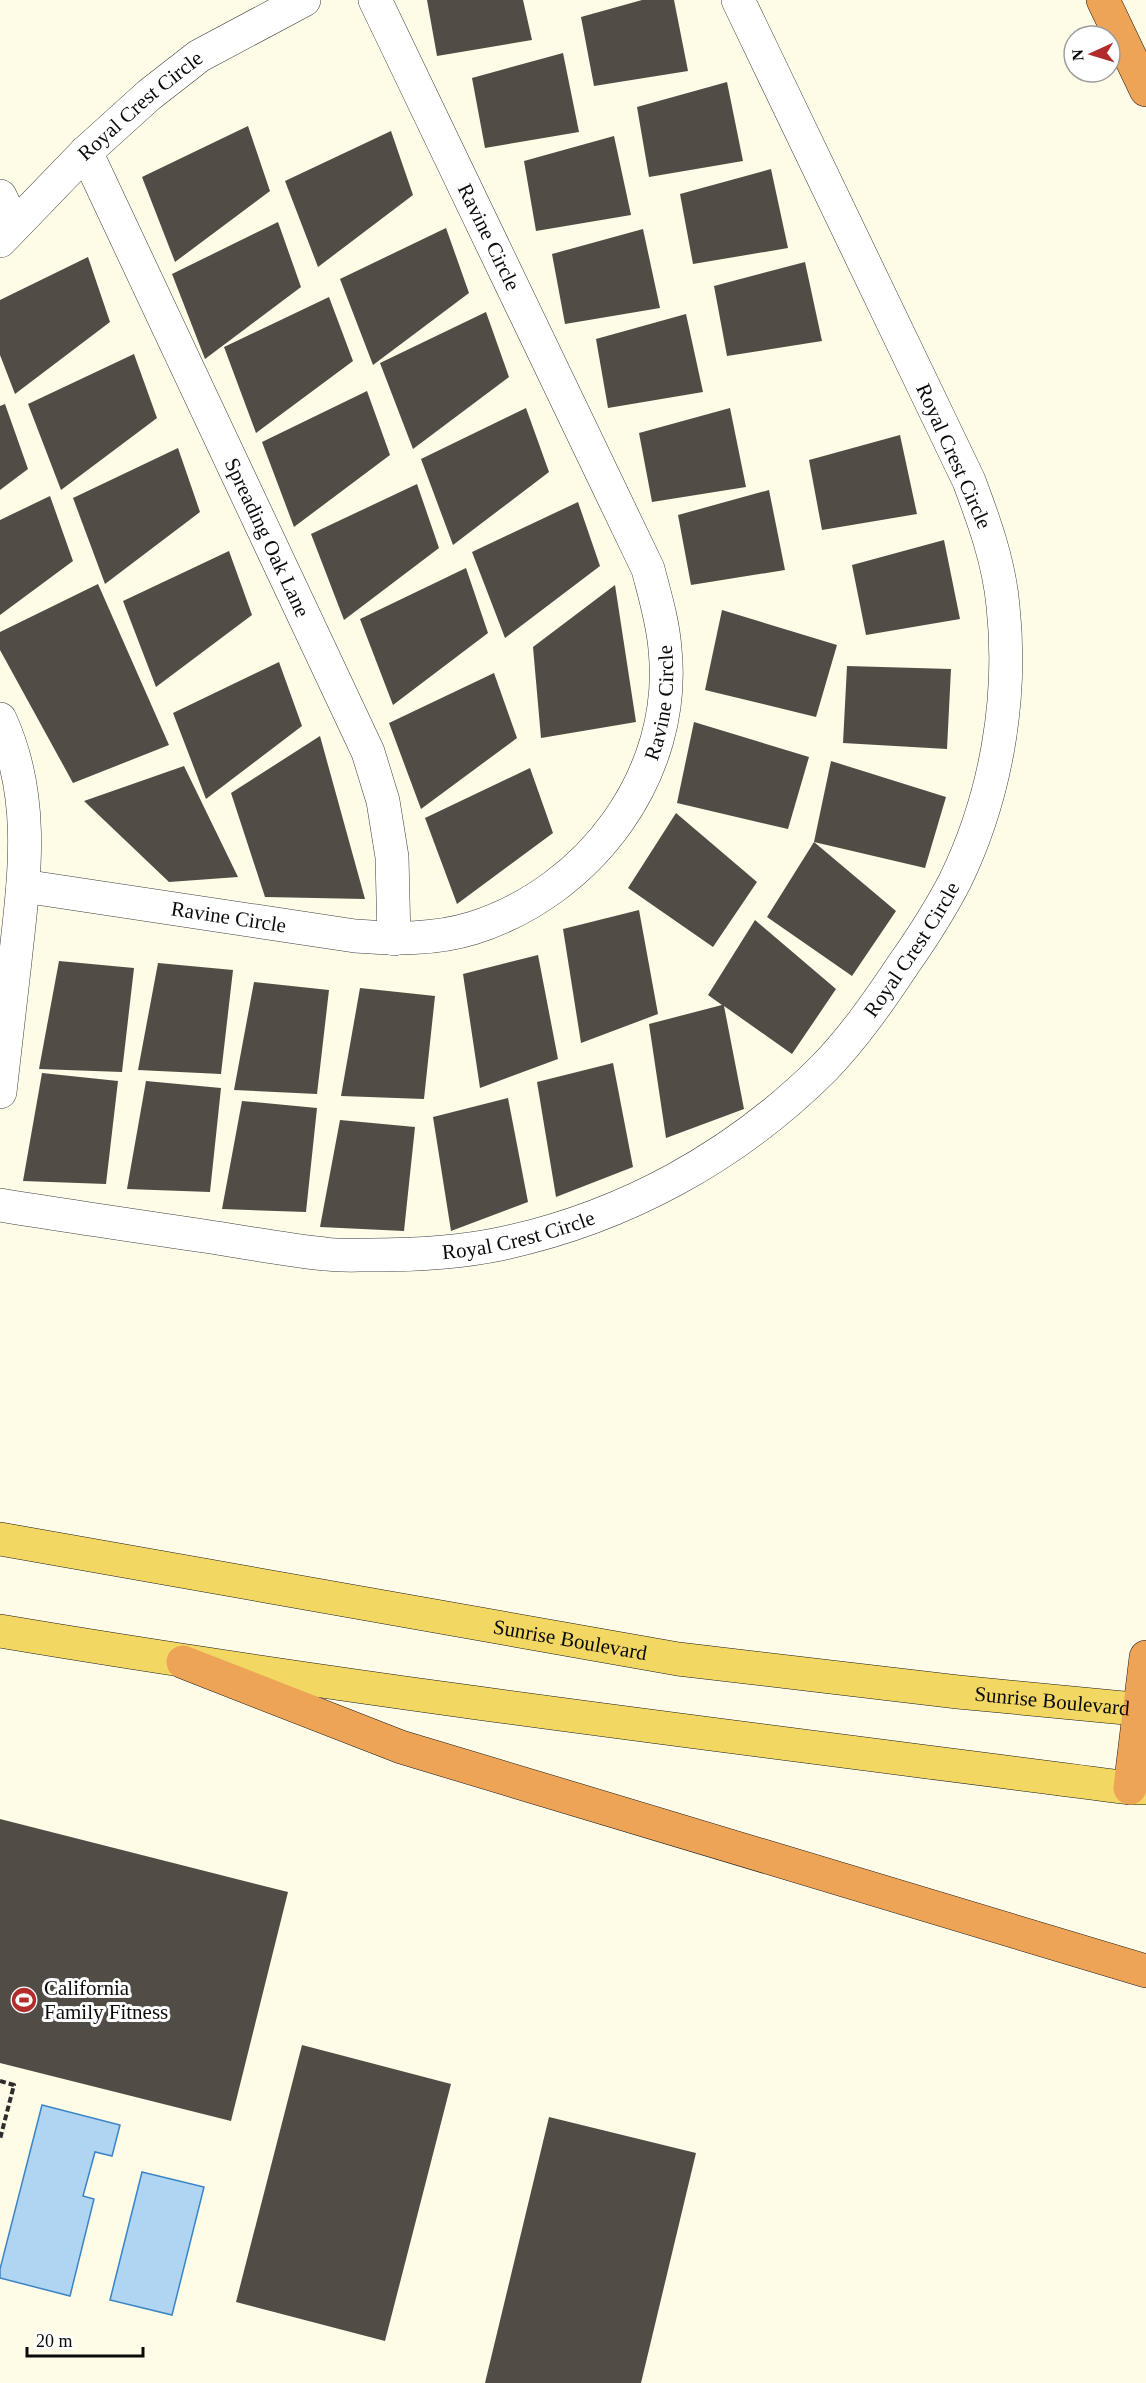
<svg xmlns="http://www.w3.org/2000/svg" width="1146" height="2383" viewBox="0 0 1146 2383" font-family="Georgia,serif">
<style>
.water{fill:#afd5f2;stroke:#3a85c6;stroke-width:1.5}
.building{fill:#524c47}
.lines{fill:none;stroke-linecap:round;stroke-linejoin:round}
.minor-casing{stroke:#3d3d3d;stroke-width:34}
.major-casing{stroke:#1b1b1b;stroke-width:34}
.highway-casing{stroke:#1b1b1b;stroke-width:34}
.path{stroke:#2c2c2c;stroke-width:4;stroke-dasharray:6 3;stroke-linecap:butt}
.minor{stroke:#fff;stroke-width:33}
.major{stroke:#f2d863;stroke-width:33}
.highway{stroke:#eda456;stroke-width:33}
.labels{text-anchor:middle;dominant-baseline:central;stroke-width:6;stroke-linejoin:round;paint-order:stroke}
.street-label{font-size:21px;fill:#0a0a0a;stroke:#fff}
.poi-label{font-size:21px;fill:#0a0a0a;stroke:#fff;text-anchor:start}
</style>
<rect width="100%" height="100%" fill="#fefbe7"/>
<path class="water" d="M42,2105L120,2125L112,2156L95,2152L83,2196L94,2199L70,2296L0,2278V2269Z
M142,2172L204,2187L172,2315L110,2300Z"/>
<path class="building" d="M427,0H523L532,40L437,56Z
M642,0H674L688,71L594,86L581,17Z
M563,53L579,132L485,148L472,78Z
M727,82L743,161L649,177L637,107Z
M248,126L270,191L175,262L142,177Z
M391,131L413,195L318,267L285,181Z
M614,136L631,215L536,231L524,161Z
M771,169L788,248L693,264L680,194Z
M278,222L301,287L205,359L172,274Z
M446,228L469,293L373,365L340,279Z
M643,229L660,308L565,324L552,254Z
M88,257L110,322L15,394L0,355V300Z
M805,262L822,341L727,356L714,286Z
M329,297L353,361L256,433L224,347Z
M486,312L509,377L413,449L380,363Z
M686,314L703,392L608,408L596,339Z
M134,354L157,418L61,490L28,404Z
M367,391L390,455L294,527L262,442Z
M5,404L28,469L0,490V406Z
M526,408L549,472L453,545L421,459Z
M730,408L746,487L652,502L639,433Z
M900,435L917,514L822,530L809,460Z
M178,448L200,512L105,584L73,498Z
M417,484L439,548L344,620L311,534Z
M769,490L785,570L691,585L678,515Z
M50,496L73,561L0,615V520Z
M578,502L600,566L505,638L472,552Z
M944,540L960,619L866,635L852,565Z
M229,551L252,615L156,687L123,601Z
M466,568L488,633L393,705L360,619Z
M98,584L169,745L73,783L0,650V632Z
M615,585L636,722L541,738L533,647Z
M722,610L837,645L816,717L705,690Z
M279,662L302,726L206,799L173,713Z
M847,666L951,669L947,749L843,743Z
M494,673L517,738L421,809L389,723Z
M694,722L809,757L788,829L677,803Z
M320,736L365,899L265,897L231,793Z
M831,761L946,797L925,868L814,842Z
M184,766L238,877L169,882L84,801Z
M530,768L553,833L457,904L425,818Z
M676,813L757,882L713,947L628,888Z
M814,842L896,911L852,976L767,917Z
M639,910L658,1014L581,1043L563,929Z
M755,920L836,989L792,1054L724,1006L744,1109L666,1138L649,1024L722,1005L708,995Z
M538,955L558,1059L480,1088L463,974Z
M59,961L134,968L122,1072L39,1069Z
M158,963L233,970L221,1074L138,1070Z
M254,982L329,990L317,1094L234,1090Z
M360,988L435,996L424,1099L341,1096Z
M613,1063L633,1167L556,1197L537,1082Z
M42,1073L118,1081L106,1184L23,1181Z
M146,1081L221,1088L210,1192L127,1189Z
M508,1098L528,1202L451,1231L433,1117Z
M242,1101L317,1108L306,1212L222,1209Z
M340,1120L415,1127L404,1231L320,1227Z
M0,1819L288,1892L231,2121L0,2063Z
M302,2045L451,2084L385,2341L236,2302Z
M549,2117L696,2153L641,2383H485Z"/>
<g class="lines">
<g class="minor-casing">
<g id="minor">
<path id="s1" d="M86,152L368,752L383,801L392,857L394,939"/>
<path d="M0,196L14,225"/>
<path id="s2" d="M0,241L86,152L149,95L199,56L304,0"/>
<path d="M0,719C35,795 25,872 16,952C11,999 5,1046 0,1092"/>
<path id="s3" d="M23,886L355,936C395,939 434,940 473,928C590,891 678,774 665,649C663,622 655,596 648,569L375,0"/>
<path id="s4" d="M0,1205C68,1216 136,1226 204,1236C244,1242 285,1250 325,1254C340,1256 356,1255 371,1255C414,1255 457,1253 500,1244C623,1218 735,1157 824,1068C854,1037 879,1001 903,965C922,938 940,910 955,881C996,797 1013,698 1003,606C999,562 984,521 969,481L738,0"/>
</g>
</g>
<g class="major-casing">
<g id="major">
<path id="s5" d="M0,1539L678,1659L958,1692L1146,1710"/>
<path d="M0,1631C375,1694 753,1739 1130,1788H1146"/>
</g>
</g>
<g class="highway-casing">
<path id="highway" d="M1103,0L1146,90
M183,1662L401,1747L1146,1971
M1130,1788L1146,1657"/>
</g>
<path class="path" d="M0,2081L14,2085L0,2139"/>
<use href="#minor" class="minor"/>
<use href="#major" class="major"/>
<use href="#highway" class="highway"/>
</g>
<defs>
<g id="stadium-disc" transform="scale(1.35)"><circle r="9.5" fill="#b12c2a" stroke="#fff"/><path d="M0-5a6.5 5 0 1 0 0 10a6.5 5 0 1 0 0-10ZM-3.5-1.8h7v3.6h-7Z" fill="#fff"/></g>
</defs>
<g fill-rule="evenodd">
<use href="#stadium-disc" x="24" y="2000"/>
</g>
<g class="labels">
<g class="street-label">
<text stroke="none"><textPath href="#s2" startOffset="195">Royal Crest Circle</textPath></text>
<text transform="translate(489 237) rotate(64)">Ravine Circle</text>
<text transform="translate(954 456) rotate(66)">Royal Crest Circle</text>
<text stroke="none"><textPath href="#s1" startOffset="426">Spreading Oak Lane</textPath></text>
<text stroke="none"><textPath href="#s3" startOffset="766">Ravine Circle</textPath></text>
<text stroke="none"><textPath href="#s3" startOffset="208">Ravine Circle</textPath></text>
<text stroke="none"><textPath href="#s4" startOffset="1026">Royal Crest Circle</textPath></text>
<text stroke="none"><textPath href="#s4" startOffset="524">Royal Crest Circle</textPath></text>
<text stroke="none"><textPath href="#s5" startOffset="579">Sunrise Boulevard</textPath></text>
<text stroke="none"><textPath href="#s5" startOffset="1065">Sunrise Boulevard</textPath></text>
</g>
<g class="poi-label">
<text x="44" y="1988">California<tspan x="44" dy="24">Family Fitness</tspan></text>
</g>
</g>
<g transform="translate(1092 54) rotate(266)"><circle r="28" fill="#ffffff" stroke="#9d9d9d" stroke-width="1.5"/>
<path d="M0-4.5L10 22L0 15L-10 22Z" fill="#b12c2a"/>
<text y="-9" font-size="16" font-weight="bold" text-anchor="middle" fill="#0a0a0a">N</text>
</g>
<path d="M27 2347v9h116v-9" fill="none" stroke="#0a0a0a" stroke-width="3"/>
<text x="36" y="2347" font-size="18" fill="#0a0a0a" stroke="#ffffff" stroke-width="4.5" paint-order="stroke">20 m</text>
</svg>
